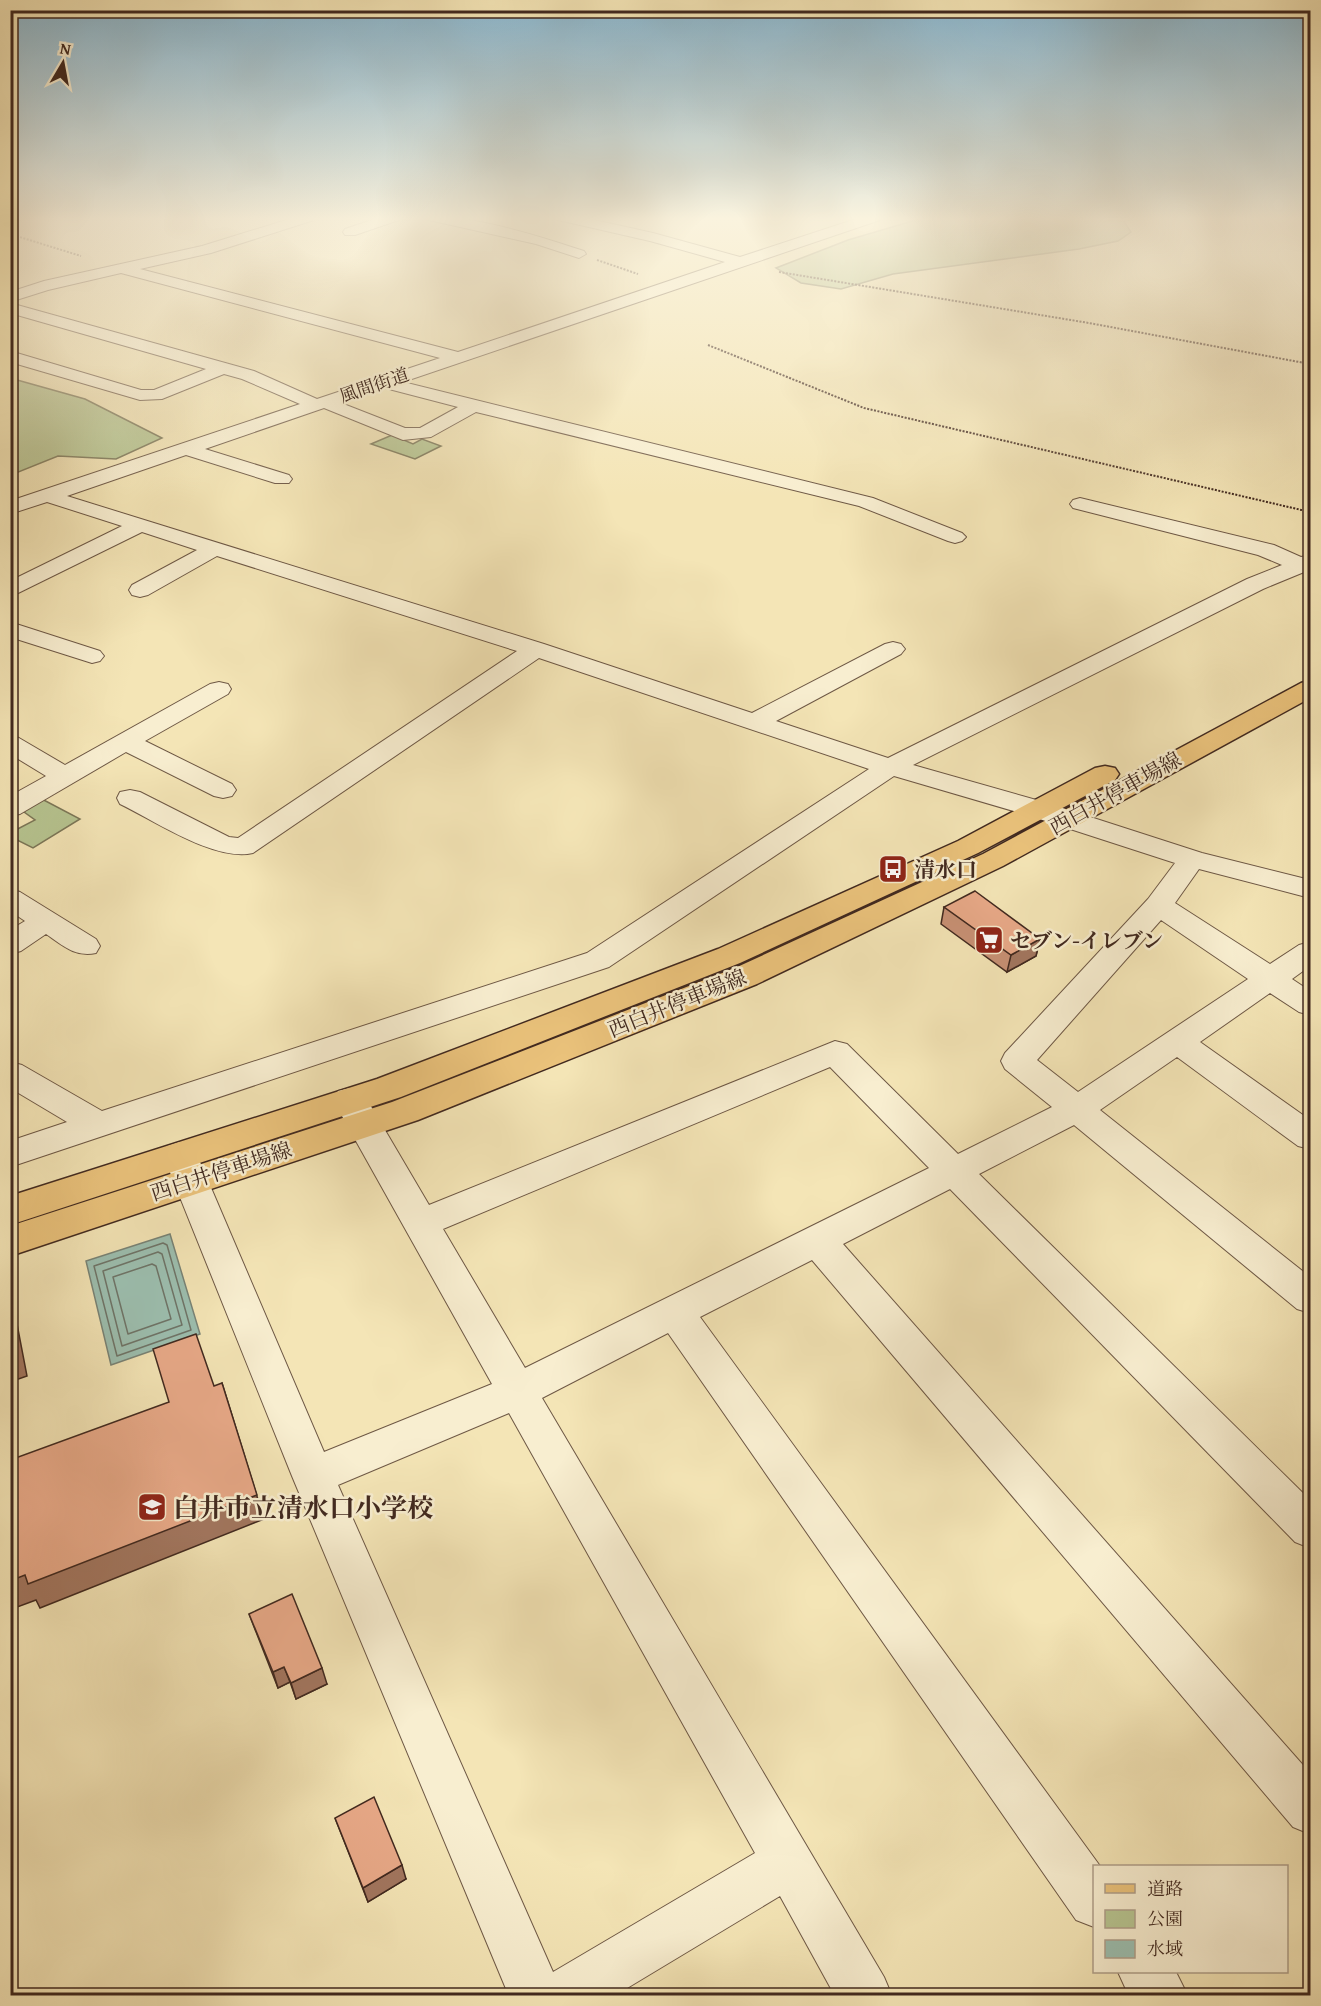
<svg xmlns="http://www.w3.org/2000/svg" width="1321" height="2006" viewBox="0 0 1321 2006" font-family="'Gentium Book Plus','Noto Serif JP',serif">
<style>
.green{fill:#b7c591;stroke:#7c7758;stroke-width:1.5}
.water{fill:#9cbfb0;stroke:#788376;stroke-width:1.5}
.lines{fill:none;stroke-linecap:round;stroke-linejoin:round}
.shore{stroke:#6e7468;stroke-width:1.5}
.minor-casing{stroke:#6e5845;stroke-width:2}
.major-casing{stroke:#41291f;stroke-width:3}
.path{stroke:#41291f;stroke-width:2;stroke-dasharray:2 1.5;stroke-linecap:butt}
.minor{fill:#f8eed0;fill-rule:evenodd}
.major{fill:#eac27b;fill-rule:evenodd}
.wall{fill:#c89175;stroke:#41291f;stroke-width:1.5}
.shaded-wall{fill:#a2765f;stroke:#41291f;stroke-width:1.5}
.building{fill:#e8a988;stroke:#41291f;stroke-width:1.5}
.labels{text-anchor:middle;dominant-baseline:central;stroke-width:5;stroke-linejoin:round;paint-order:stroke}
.far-street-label{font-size:18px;fill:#41291f;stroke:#f8eed0}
.street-label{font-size:21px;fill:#41291f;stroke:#f8eed0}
.poi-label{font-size:21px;font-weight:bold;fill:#41291f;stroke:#f8eed0;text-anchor:start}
.near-poi-label{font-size:26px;font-weight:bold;fill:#41291f;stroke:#f8eed0;text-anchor:start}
</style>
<rect width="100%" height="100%" fill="#f4e5b6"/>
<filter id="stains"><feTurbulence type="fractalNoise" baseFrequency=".00333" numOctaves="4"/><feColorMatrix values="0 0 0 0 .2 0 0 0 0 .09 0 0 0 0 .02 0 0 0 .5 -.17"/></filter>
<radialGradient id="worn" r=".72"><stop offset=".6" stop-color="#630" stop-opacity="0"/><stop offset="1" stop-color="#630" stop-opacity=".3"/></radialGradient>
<path class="green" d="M926,217H1121L1131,232L1118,241L1079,249L893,274L841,289L801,283L776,268L848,240Z
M10,378L85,399L162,438L116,459L58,456L11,475Z
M392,435L413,444L422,439L441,446L415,459L371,444Z
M38,797L80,819L33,848L11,837L10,833L35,820L17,807Z"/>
<path class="water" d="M170,1234L200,1334L111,1365L86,1261Z"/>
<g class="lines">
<path class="shore" d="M163,1243L167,1245L191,1330L117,1356L94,1266Z
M158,1252L162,1254L182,1325L122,1346L103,1271Z
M152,1264L156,1266L171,1319L128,1334L113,1277Z"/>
<g class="minor-casing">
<path id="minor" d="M296,217H316L314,220L211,253L140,269L458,352L725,262L650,241L558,220L556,217H581L653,233L740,257L862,217H882L880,220L403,382L873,498L962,533L966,537L962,541L955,543L948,541L859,506L476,412L431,437L403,440L324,408L205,449L289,475L292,479L289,483H275L186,455L67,496L544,644L752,713L885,644L893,642L901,644L905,649L901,654L776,721L888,758L1247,579L1282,565L1258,555L1073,508L1070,504L1073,500L1080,498L1274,545L1301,557L1310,555L1309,570L1263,589L913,765L1047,803L1202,853L1310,880V898L1199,869L1175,903L1270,964L1299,945L1310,942V966L1292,979L1310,991V1015L1299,1012L1270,993L1200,1042L1310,1120V1149L1298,1146L1177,1057L1100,1110L1310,1277V1313L1297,1309L1074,1125L979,1174L1310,1500V1548L1295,1542L950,1189L843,1244L1310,1773V1834L1293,1827L812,1260L700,1317L1100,1866H1094V1927L1076,1920L668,1333L542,1398L884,1977L892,1996H835L780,1896L614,1996H509L292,1476L163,1155L168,1146L180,1142L192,1146L197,1155L324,1452L492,1384L333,1100L338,1091L350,1088L362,1091L429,1205L835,1041L847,1044L958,1154L1052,1107L1005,1069L1001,1061L1005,1053L1148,899L1175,863L1027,815L894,776L609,967L10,1167V1141L67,1122L10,1088V1062L22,1065L102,1111L587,953L869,769L539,658L253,853C215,862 155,821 120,804L117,798L120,792L130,790L140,792L229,837L238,838L517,651L217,556L148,595L140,597L132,595L129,590L132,585L197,550L142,532L10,597V581L122,526L47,502L10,514V501L300,404L242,379L224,374L162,399L140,400L10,362V351L141,390H154L206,369L10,313V303L254,371L317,399L440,358L121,273L48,290L10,302V292L44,281L202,246ZM385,388L458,407L420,428H405L341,403ZM1161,920L1248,979L1078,1092L1037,1060ZM830,1067L929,1168L525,1368L443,1229ZM509,1413L755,1853L553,1972L338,1485Z
M381,217H401L399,220L355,235H345L343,232L345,229Z
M427,217C470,214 542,237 584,251L586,254L579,258L536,244L429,220Z
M10,622L100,651L104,656L100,661L92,663L10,637Z
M219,682L228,684L231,689L228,694L145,741L232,784L236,790L232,796L223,798L214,796L126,752L20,814L10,816V796L46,776L10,754V735L19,738L65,765L210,684Z
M10,889L20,892L96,939L100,946L96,953C76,958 62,945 46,934L21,951L10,954V930L25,921L10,911Z
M1118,1972H1176L1188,1996H1129Z"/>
</g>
<g class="major-casing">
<path id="major" d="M1310,680V698L1003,866L757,984L418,1120L10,1256V1226L392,1102L735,968L983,854L1301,683Z
M1105,766L1115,768L1119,774L1115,780L978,853L740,963L401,1097L10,1225V1196L377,1079L718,949L958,841L1095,768Z"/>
</g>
<path class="path" d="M10,234L81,256
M597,260L638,274
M779,272L1089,323L1310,364
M708,345L864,408L1310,512"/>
<use href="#minor" class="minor"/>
<use href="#major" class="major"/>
</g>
<path class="wall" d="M944,907L1040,939L1036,956L1007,972L941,924Z
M249,1614L327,1684L296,1699L290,1682L278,1688Z
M335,1818L406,1879L368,1902Z"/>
<path class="shaded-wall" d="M1040,939L1036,956L1007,972L1011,955Z
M10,1309L17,1324L27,1376L10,1382Z
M222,1383L264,1519L40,1608L36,1600L12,1609L10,1607V1581Z
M284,1667L290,1682L278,1688L273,1672Z
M322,1668L327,1684L296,1699L291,1683Z
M402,1865L406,1879L368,1902L363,1888Z"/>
<path class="building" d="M975,891L1040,939L1011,955L944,907Z
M10,1322L16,1350L10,1352Z
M196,1334L214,1386L222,1383L257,1495L28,1584L25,1575L10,1581V1460L169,1402L153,1349Z
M292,1594L322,1668L291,1683L284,1667L273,1672L249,1614Z
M374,1797L402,1865L363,1888L335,1818Z"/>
<linearGradient id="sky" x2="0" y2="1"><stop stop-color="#89b8d2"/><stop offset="0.44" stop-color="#faf3de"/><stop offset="1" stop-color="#faf3de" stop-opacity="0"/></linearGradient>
<rect width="1321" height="497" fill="url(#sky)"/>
<defs>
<g id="bus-square" transform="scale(1.5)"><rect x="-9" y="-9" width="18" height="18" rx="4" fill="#8f2418" stroke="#f8eed0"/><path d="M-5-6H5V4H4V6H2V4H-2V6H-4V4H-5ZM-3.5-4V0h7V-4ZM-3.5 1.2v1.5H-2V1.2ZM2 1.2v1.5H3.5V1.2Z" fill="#fff"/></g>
<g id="supermarket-square" transform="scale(1.5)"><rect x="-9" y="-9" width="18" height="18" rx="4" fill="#8f2418" stroke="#f8eed0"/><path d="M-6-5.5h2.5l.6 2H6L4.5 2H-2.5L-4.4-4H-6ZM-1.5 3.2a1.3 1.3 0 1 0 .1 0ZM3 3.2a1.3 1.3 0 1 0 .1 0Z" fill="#fff"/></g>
<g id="school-square" transform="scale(1.5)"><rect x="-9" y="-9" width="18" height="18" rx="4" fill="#8f2418" stroke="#f8eed0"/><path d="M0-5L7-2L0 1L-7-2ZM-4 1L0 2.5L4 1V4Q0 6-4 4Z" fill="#fff"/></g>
</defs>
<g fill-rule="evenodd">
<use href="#bus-square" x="893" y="869"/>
<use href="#supermarket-square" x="989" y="940"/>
<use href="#school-square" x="152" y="1507"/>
</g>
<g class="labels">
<g class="far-street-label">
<text transform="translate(374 385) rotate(-19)">風間街道</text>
</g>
<g class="street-label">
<text transform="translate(1115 793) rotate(-29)">西白井停車場線</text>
<text transform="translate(677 1003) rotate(-22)">西白井停車場線</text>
<text transform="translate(221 1171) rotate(-18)">西白井停車場線</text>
</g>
<g class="poi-label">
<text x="914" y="869">清水口</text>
<text x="1010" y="940">セブン-イレブン</text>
</g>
<g class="near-poi-label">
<text x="173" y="1507">白井市立清水口小学校</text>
</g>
</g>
<rect width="1321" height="2006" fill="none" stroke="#f4e5b6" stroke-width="36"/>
<rect x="12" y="12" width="1297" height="1982" fill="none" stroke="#41291f" stroke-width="3"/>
<rect x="18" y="18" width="1285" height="1970" fill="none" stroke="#41291f" stroke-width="1.5"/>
<rect x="1093" y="1865" width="195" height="108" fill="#f8eed0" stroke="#af9f89" stroke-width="1.5"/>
<rect x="1105" y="1884" width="30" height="9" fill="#eac27b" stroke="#af9f89" stroke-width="1.5"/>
<text x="1147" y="1895" font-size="18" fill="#41291f">道路</text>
<rect x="1105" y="1910" width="30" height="18" fill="#b7c591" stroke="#af9f89" stroke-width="1.5"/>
<text x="1147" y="1925" font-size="18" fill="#41291f">公園</text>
<rect x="1105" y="1940" width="30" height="18" fill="#9cbfb0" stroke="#af9f89" stroke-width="1.5"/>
<text x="1147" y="1955" font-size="18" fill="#41291f">水域</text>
<g transform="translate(63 63) rotate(10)" stroke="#f8eed0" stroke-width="4.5" paint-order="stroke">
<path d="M0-4.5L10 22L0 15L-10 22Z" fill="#41291f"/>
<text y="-9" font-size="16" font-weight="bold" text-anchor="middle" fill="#41291f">N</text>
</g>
<rect width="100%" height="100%" filter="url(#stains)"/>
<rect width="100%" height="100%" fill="url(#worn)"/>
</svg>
